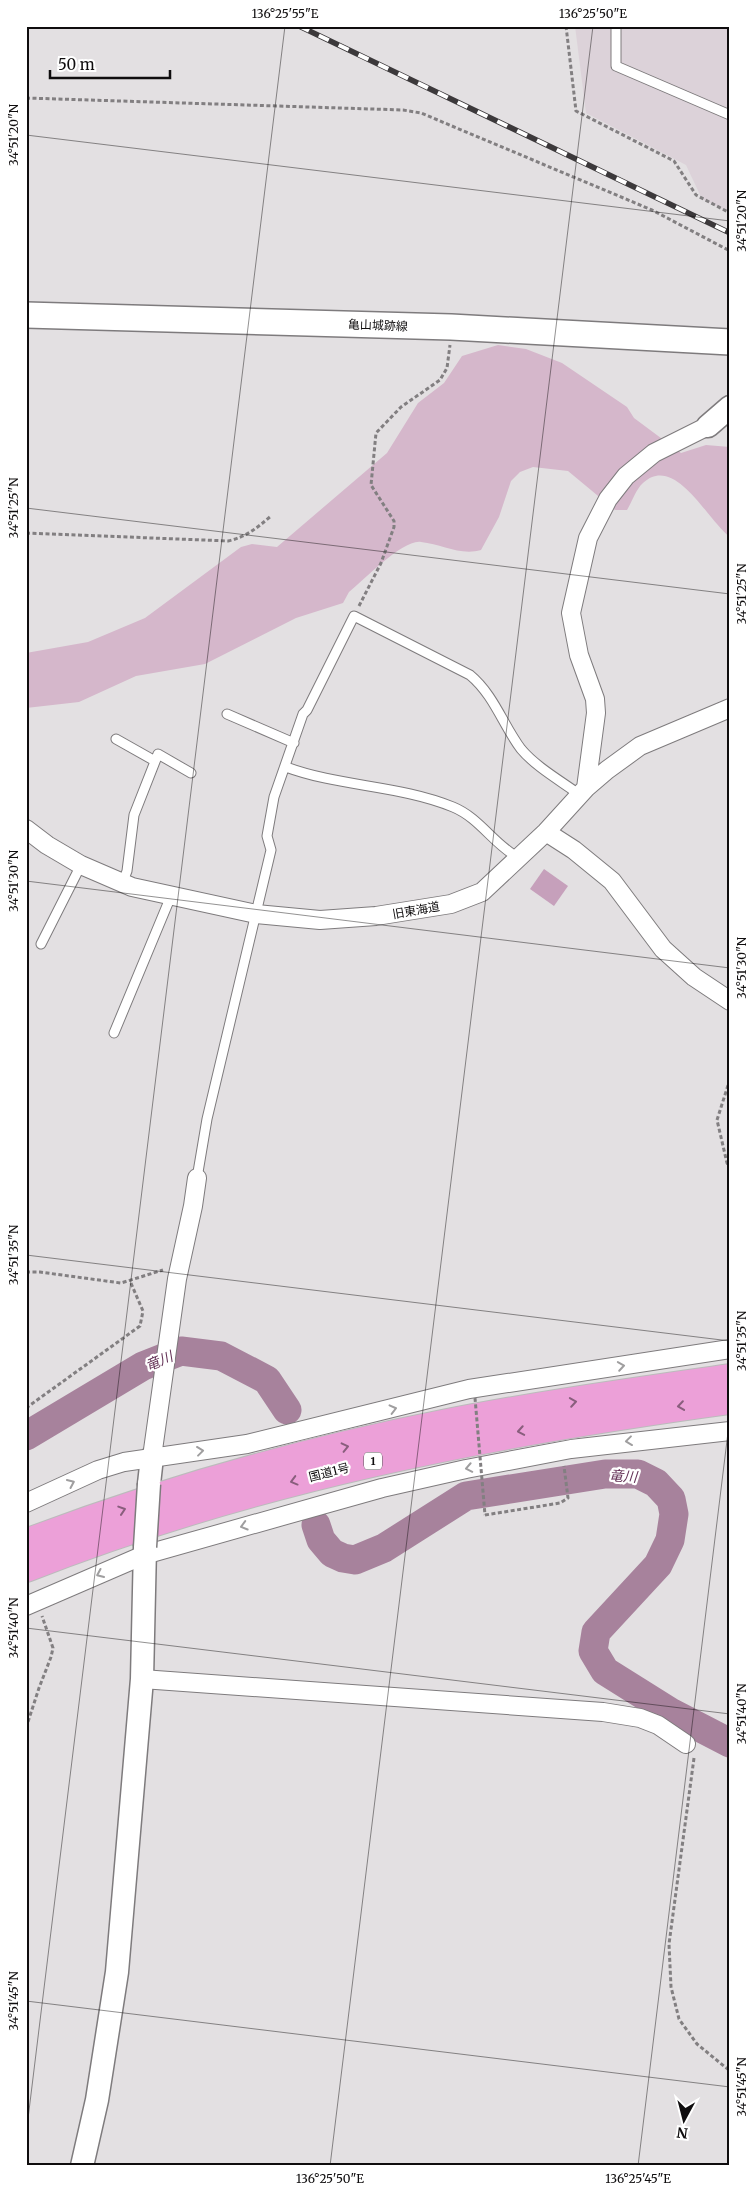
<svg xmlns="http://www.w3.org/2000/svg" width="756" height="2192" viewBox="0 0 756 2192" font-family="Merriweather,'Noto Sans JP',serif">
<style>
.built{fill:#dcd2d9}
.green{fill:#d5b7cb}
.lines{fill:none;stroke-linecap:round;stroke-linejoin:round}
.river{stroke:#a7829c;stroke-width:29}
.building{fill:#c6a0bb}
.service-casing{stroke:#7e7b7d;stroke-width:11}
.minor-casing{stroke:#7e7b7d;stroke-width:20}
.tertiary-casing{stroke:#7e7b7d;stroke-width:25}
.secondary-casing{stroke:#7e7b7d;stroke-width:28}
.trunk-casing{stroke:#bcbbbc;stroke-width:30}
.path{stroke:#827f81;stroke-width:3;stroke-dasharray:4 2.5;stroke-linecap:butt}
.service{stroke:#fff;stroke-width:9}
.minor{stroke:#fff;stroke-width:18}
.tertiary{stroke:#fff;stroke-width:22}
.secondary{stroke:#fff;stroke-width:25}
.trunk{stroke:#eca0d8;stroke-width:28}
.rail-casing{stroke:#3c393b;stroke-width:5.5}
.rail{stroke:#fff;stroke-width:4;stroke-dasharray:11;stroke-linecap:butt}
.tertiary-bridge-casing{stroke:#7e7b7d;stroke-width:25;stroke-linecap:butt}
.path-bridge{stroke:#827f81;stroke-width:3;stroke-dasharray:4 2.5;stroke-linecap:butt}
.tertiary-bridge{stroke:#fff;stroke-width:22}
.oneway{stroke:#9f9e9f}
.oneway2{stroke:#895e7d}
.ticks{fill:none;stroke:#0f0d0e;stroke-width:1;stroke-opacity:0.45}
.labels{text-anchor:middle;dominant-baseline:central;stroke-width:4.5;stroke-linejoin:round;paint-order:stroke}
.shield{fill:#fff;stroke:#575656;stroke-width:1}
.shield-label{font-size:11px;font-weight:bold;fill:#0f0d0e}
.street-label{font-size:12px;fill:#0f0d0e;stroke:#fff}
.water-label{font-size:14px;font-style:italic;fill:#643257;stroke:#fff}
.neatline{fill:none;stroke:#0f0d0e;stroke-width:2}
.ticks-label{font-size:12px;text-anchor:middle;fill:#0f0d0e}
</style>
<rect width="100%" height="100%" fill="#e3e0e2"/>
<path class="built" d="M575,26H730V213L702,199L686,165L586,113Z"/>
<path class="green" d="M498,345L526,349L562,363L627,407L634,418L681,453L706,445L730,447V537C708,521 675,453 643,483C636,489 632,502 627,510H615L568,471L533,467L520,472L511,481L499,517L481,550C460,556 442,544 421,542C403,539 364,580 349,592L343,603L296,618L205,664L136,676L79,702L26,708V653L88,642L145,618L241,547L252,544L277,547L387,453L418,403L444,383L462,356Z"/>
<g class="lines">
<path class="river" d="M26,1436L143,1366L181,1351L221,1356L267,1380L287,1410
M316,1525L321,1540L332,1553L343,1558L355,1560L384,1548L466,1496L605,1474H638L656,1483L671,1499L674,1514L670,1540L658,1565L596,1632L593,1651L605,1671L672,1713L730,1743"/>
</g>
<path class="building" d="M544,869L568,886L554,906L530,889Z"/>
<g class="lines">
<g class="service-casing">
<path id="service" d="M616,26V66L730,115
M227,714L294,743
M116,739L155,761
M286,767C340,787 399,785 453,807C480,818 494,845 519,858
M122,884L127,871L134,815L158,754L191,773
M41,944L81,865
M114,1033L171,896
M197,1178L207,1119L271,850L267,836L274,797L303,714L307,710L354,616L470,675C494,695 503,725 521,749C536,767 561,781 580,795"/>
</g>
<g class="minor-casing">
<path id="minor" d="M586,788L596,713L595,699L579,655L571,613L588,538L608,499L626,476L654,453L708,426
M26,829L47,845L81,865L132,887L256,914L320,920L376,916L451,904L482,892L546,832L586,788L607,770L640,746L730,708
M546,832L574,850L612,881L663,949L694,977L730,1001
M152,1457L177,1279L193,1206L197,1178
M26,1503L98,1470L124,1462L247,1444L469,1389L730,1349
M26,1606L144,1555L382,1488L466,1469L571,1449L730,1431
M142,1679L603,1712L640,1718L658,1725L686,1744"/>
</g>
<g class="tertiary-casing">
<path id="tertiary" d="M708,426L730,407
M149,1484L152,1457
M82,2166L97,2100L117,1972L142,1679L145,1547"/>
</g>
<g class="secondary-casing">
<path id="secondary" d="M26,315L451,327L730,342"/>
</g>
<g class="trunk-casing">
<path id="trunk" d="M26,1543C161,1492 302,1452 443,1424C538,1405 634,1392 730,1378
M26,1568C255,1478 488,1433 730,1400"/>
</g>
<path class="path" d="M566,26L576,111L674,161L696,195L730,213
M26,98L403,110L421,113L652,210L730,251
M26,533L228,541C246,537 257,528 271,516
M359,606L381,563L394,527V521L371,485L376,433L401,407L440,380L447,368L450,345
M730,1079L717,1120L727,1163L730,1168
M26,1272H40L121,1283L163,1270
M26,1408L140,1326L143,1311L130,1281
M485,1515L560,1503L568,1498L564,1466
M26,1728L39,1688L51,1657L53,1648L42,1616
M694,1758L669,1944L671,1987L679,2019L697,2044L730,2071"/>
<use href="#service" class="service"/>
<use href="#minor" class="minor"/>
<use href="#tertiary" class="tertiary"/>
<use href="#secondary" class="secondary"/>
<use href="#trunk" class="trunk"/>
<g class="rail-casing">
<path id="rail" d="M299,26L730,233"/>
</g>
<use href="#rail" class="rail"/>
<g class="tertiary-bridge-casing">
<path id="tertiary-bridge" d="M145,1547L149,1484"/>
</g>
<path class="path-bridge" d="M475,1398L485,1515"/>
<use href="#tertiary-bridge" class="tertiary-bridge"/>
</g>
<defs><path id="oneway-chevron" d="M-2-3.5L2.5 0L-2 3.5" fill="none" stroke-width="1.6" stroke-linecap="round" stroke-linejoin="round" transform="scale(1.25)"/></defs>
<g class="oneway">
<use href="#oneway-chevron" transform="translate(621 1366) rotate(-9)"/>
<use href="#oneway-chevron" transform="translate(393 1409) rotate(-14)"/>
<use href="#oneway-chevron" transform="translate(629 1441) rotate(173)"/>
<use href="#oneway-chevron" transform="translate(200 1451) rotate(-7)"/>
<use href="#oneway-chevron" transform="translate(469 1468) rotate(169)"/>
<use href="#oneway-chevron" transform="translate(71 1483) rotate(-24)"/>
<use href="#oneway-chevron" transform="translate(244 1526) rotate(164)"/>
<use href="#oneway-chevron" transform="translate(100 1574) rotate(156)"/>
</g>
<g class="oneway2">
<use href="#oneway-chevron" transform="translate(573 1402) rotate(-9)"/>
<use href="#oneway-chevron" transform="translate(681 1406) rotate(172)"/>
<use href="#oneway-chevron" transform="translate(521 1431) rotate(170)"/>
<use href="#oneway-chevron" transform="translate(345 1447) rotate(-13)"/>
<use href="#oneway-chevron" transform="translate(294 1481) rotate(165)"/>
<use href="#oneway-chevron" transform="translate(122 1510) rotate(-18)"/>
</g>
<path class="ticks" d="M26,135L730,221M26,508L730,594M26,881L730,968M26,1255L730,1341M26,1628L730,1714M26,2001L730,2087M26,2135L285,26M330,2166L593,26M638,2166L730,1416"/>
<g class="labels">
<rect class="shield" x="364" y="1452.5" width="18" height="17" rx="4"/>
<g class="shield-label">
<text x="373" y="1461">1</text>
</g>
<g class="street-label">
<text transform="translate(378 325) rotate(2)">亀山城跡線</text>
<text transform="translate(416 910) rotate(-10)">旧東海道</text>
<text transform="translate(329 1472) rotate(-14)">国道1号</text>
</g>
<g class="water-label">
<text transform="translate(159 1361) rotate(-23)">竜川</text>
<text transform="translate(623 1476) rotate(4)">竜川</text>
</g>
</g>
<rect width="756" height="2192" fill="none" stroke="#ffffff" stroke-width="55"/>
<g transform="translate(684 2120) rotate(187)" stroke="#ffffff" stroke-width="4" paint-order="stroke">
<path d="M0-4L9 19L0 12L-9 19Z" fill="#0f0d0e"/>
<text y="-8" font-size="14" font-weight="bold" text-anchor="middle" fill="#0f0d0e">N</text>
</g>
<path d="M50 70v8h120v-8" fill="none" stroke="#0f0d0e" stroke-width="2.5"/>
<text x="58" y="70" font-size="15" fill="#0f0d0e" stroke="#ffffff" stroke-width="4" paint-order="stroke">50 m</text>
<rect x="28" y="28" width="700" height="2136" class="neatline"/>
<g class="ticks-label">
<text x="285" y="18">136°25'55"E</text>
<text x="593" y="18">136°25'50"E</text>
<text transform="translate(14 135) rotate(-90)" y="4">34°51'20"N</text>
<text transform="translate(742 221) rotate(-90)" y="4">34°51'20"N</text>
<text transform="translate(14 508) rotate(-90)" y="4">34°51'25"N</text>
<text transform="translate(742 594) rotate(-90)" y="4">34°51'25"N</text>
<text transform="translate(14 881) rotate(-90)" y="4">34°51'30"N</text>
<text transform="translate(742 968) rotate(-90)" y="4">34°51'30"N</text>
<text transform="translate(14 1255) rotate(-90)" y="4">34°51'35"N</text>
<text transform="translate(742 1341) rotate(-90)" y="4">34°51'35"N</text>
<text transform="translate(14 1628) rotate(-90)" y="4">34°51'40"N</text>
<text transform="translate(742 1714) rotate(-90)" y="4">34°51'40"N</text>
<text transform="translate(14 2001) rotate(-90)" y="4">34°51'45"N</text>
<text transform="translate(742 2087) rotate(-90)" y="4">34°51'45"N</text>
<text x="330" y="2183">136°25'50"E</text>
<text x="638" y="2183">136°25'45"E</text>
</g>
</svg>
